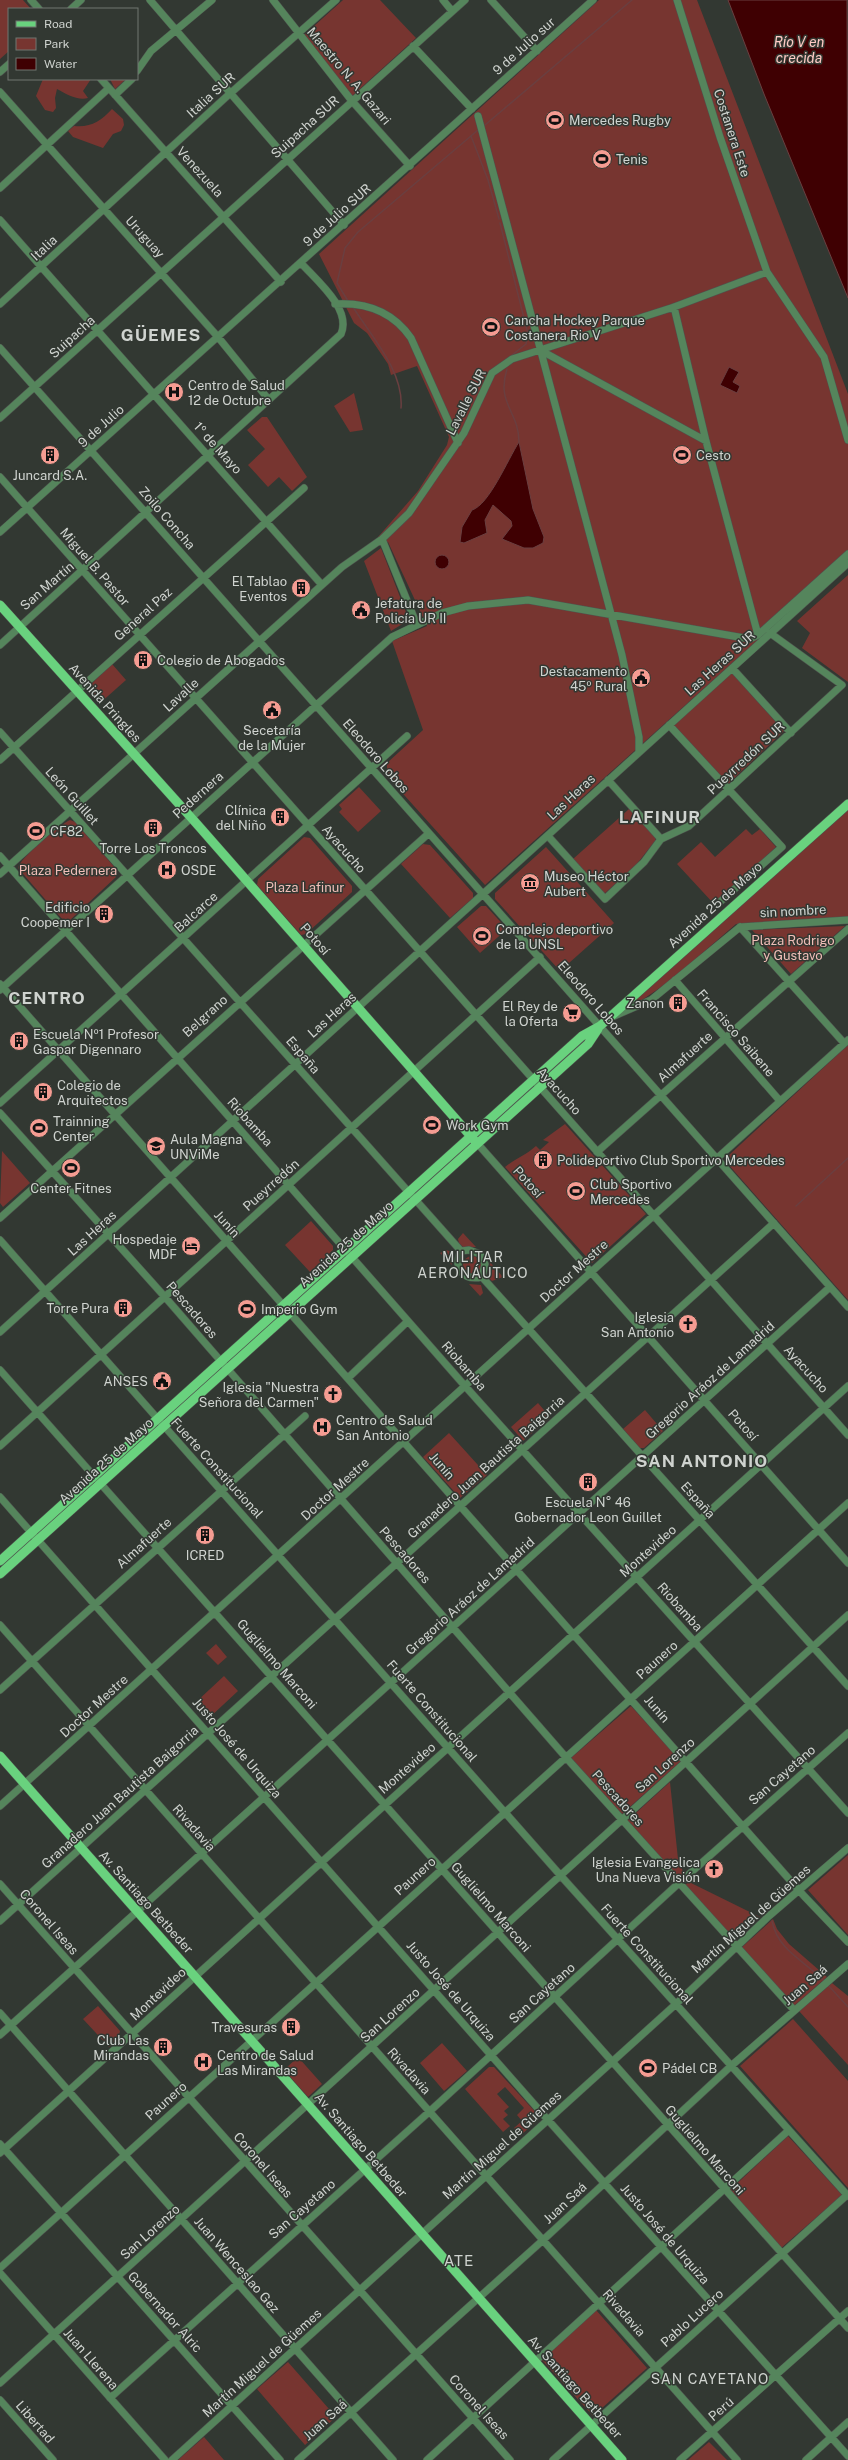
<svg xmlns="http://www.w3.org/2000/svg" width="848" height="2460" viewBox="0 0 848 2460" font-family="'Public Sans',sans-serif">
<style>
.green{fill:#773530}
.water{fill:#3f0002;stroke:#6a3f40}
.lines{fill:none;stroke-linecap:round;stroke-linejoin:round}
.stream{stroke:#6a3f40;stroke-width:1.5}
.minor-casing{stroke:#4e544e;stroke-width:8}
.major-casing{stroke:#4e544e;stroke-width:10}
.minor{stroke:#55855c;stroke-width:7}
.major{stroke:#69d27e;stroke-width:9}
.labels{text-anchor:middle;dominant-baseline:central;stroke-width:3;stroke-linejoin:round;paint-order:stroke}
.street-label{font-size:13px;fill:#cfd3cf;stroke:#323832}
.poi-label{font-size:13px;fill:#cfd3cf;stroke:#323832;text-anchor:start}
.park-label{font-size:13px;fill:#f1beb8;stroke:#323832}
.water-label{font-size:14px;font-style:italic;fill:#fecac4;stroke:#323832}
.neighbourhood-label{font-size:14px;letter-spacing:1px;fill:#cfd3cf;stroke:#323832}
.quarter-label{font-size:15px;letter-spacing:1px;fill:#cfd3cf;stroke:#323832}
.district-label{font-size:17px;font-weight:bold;letter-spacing:1px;fill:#cfd3cf;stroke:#323832}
</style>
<rect width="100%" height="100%" fill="#323832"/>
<path class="green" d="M0,0H23L31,9H9V51L0,59Z
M343,0H380L416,38L352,96L303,36Z
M599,0H697L848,394V559L485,885L387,776V763L423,730L392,641L427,626L388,542L380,546L378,537L418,491L447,445L449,437L417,366L391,375L388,364L367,333L354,323L319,254Z
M43,79H91L83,91L88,98C78,101 66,94 57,89L55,98L56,108L53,112L45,110L36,96Z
M110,79H126L115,89Z
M112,109L123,119L124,125L121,131L113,134L103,148L73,137L68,131L74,126C90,128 101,121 112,109Z
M354,393L363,430L350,432L334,406Z
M262,417H267L307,477L292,491L279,477L268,487L248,465L265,449L247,430Z
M381,548L409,620L391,631L364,561Z
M848,575V682L802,648L810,633L797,621Z
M112,664L126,680L99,704L89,693L88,687Z
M731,672L784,731L728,784L673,725Z
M359,787L381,811L358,832L339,812L342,809L339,805Z
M629,809L656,837L655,841L636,865L604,894L573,859Z
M848,809V917L736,924L670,981L636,1004L635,1001L649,987Z
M70,820L75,822L117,870L116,877L69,921L63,920L18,868C19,859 61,824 70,820Z
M746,829L752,835L760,829L776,847L714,904L677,864L701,842L715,857Z
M304,837L310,838L352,886V892L306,934L301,935L257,885L258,879Z
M423,844L430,845L473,893V898L450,918L401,864Z
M546,847L614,923L560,971L495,899V893Z
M481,906H486L507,929L480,953L457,927Z
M845,926L791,974L752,930Z
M848,1045V1300L727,1163L728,1156Z
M565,1124L646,1214L592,1263L505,1167C516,1158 525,1156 536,1146L540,1150L549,1142L543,1140Z
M2,1151L30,1183L3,1207L0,1203Z
M311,1221L333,1246V1250L310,1272L285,1245Z
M463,1233L476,1247H463L459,1243L458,1239Z
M446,1250L452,1252V1265L440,1253Z
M463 1265a9 9 0 1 1 18 0a9 9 0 1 1-18 0Z
M490,1262L503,1277L492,1281L489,1278Z
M469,1284L481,1285L483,1293L480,1296Z
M538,1403L550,1417L523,1441L511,1427Z
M645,1410L663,1431L644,1448H640L623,1429Z
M449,1433L487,1475L460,1498L423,1457Z
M216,1644L227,1657L218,1665L206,1653Z
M224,1676L238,1691L209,1718L195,1703Z
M631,1706L681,1761L622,1814L571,1758Z
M670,1782L678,1859L684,1874L679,1878L627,1821Z
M848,1855V1935L808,1890Z
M689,1882L760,1917L735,1940L685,1885Z
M773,1919L777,1929L789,1944L827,1977L794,2006L741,1948Z
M832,1983L848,1996V2065L799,2011Z
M98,2006L120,2031L118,2039L109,2047L83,2019Z
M793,2019L848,2081V2188L740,2066Z
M442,2043L467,2071L444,2091L420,2063Z
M298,2057L322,2084L308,2097L284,2070Z
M651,2059L658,2066L645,2078L639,2070Z
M489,2067H494L539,2116L538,2120L521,2135L514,2128L522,2121L517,2115L524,2108L505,2087L497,2094L509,2107L504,2111L508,2115L503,2119L510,2126L503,2132L465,2089Z
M788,2136L842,2195L780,2249L729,2191Z
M596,2310L647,2368L593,2416L541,2359Z
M288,2362L336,2417L305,2445L257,2389Z
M204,2437L224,2460H178Z
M709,2442L727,2460H688Z"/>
<path class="water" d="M728,0H847L848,298L764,94Z
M729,367L739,372L733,382L740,386L737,393L720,385Z
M519,442L533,509L544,537L543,543L533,548H524L502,539L512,526L511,521L493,505L485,520L487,533L464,543L460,542L462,527L472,510C489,505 508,459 519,442Z
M435 562a7 7 0 1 1 14 0a7 7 0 1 1-14 0Z"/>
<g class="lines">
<path class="stream" d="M485,125L632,0
M471,136L488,180L499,219
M500,223L528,334L526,344L512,355
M348,301L337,283L345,248L358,232L478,130
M353,307C371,336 404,371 401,408
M507,369C496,404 519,411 519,442
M796,1206L848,1158
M772,1921C778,1951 804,1960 824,1981
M828,1985L848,2007"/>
<g class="minor-casing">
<path id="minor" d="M31,0L39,9
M150,0L344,225
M273,0L352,101L410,166
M443,0L452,11
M491,0L537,51
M677,0L720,137L767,272L824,357L848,440
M71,9L81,0
M413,46L472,109
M137,71L151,51L212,0
M0,72L9,64
M101,79L281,282
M0,92L218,337L269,400
M115,95L132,79
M478,116L622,655L639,737V752
M0,188L109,88
M0,220L322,585
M0,304L225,98L336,0
M335,304C367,302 393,312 411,338L458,443
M674,307L706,441L758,635
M0,348L848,1307
M540,350L706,441
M0,418L465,0
M0,477L848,1435
M0,532L593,0
M382,539L417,625
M0,645L341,334C352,309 316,280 301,263
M732,668L791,733
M669,725L782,847L721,901
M0,732L461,1251
M0,760L304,488
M608,780L661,839
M548,836L605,899L644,862L661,839
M661,839L689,826L842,685L770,633
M0,856L465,1386L848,1813
M0,874L342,567L382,539L409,513L464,433L492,373L512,359L674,307L767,272
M740,927L844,1043
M740,927L848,920
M675,980L780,1101
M0,984L804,1896L848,1942
M0,990L392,637L442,613L468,606L528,600L750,639L758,635L848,554
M614,1016L651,1000L740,927
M0,1103L407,736
M0,1113L165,1297L570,1762L794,2010
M477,1143L848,1563
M597,1152L848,929
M0,1218L428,834
M0,1240L561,1876L848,2196
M461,1251C452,1268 464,1281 482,1277
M461,1251L469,1250L480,1254L485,1264L482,1277
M482,1277L848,1686
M0,1332L848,563
M0,1370L848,2328
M348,1378L408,1321
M0,1446L540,957
M0,1497L548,2120L848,2456
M0,1625L737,2460
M0,1690L305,1416
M0,1806L848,1040
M0,1884L510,2460
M0,1921L774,1223
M0,2013L393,2460
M0,2035L830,1287
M0,2144L280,2460
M0,2153L848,1386
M0,2268L848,1503
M0,2273L165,2460
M0,2383L848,1615
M110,2398L429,2112L679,1883L848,1733
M0,2400L53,2460
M172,2460L676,2004L769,1916L848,1848
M298,2460L542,2241L731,2066L848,1964
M427,2460L789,2130
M553,2460L847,2195
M680,2460L848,2311
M806,2460L848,2422"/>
</g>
<g class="major-casing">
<path id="major" d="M0,605L196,823L475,1141
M0,1561L582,1036L600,1026L848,804
M0,1574L588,1044L598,1029
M0,1756L622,2460"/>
</g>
<use href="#minor" class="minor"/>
<use href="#major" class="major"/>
</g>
<defs>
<g id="stadium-disc" transform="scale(1)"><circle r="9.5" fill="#f59c92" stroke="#323832"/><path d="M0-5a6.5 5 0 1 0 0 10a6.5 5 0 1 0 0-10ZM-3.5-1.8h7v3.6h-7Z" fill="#111"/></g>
<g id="hospital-disc" transform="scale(1)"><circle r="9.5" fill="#f59c92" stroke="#323832"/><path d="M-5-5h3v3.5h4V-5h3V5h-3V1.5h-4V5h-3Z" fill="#111"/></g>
<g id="building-disc" transform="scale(1)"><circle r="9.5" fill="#f59c92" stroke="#323832"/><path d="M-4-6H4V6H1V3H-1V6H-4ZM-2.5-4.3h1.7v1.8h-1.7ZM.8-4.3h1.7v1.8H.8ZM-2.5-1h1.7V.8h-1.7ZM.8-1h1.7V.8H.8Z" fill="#111"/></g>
<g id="civic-disc" transform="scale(1)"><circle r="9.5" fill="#f59c92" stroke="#323832"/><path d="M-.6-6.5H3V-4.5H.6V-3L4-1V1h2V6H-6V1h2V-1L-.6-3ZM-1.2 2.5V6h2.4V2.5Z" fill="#111"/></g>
<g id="museum-disc" transform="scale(1)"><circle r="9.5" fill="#f59c92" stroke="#323832"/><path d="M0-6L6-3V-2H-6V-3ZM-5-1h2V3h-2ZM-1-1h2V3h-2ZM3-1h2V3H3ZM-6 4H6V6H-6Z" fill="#111"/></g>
<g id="supermarket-disc" transform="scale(1)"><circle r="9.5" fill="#f59c92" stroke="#323832"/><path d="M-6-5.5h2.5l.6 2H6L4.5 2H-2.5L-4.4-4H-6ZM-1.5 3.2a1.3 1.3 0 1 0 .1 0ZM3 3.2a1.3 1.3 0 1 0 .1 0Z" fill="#111"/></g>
<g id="university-disc" transform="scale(1)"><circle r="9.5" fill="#f59c92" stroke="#323832"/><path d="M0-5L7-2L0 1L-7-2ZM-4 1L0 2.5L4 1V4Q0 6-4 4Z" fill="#111"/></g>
<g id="hotel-disc" transform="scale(1)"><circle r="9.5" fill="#f59c92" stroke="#323832"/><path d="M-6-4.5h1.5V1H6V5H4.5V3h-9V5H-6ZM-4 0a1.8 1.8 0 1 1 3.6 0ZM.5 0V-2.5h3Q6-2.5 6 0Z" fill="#111"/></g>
<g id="church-disc" transform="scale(1)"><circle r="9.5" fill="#f59c92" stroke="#323832"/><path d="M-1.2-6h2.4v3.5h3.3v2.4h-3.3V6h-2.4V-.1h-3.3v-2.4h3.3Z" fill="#111"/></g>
</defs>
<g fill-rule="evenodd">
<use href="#stadium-disc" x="555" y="120"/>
<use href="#stadium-disc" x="602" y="159"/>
<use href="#stadium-disc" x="491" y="327"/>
<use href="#hospital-disc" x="174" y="392"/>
<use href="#building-disc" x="50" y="455"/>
<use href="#stadium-disc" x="682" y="455"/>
<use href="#building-disc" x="301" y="588"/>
<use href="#civic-disc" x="361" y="610"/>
<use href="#building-disc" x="143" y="660"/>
<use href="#civic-disc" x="641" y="678"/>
<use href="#civic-disc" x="272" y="710"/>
<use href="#building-disc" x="280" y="817"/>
<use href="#building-disc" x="153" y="828"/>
<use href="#stadium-disc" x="36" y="831"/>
<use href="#hospital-disc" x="167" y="870"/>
<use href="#museum-disc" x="530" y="883"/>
<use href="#building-disc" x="104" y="914"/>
<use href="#stadium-disc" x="482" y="936"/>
<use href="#building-disc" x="678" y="1003"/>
<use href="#supermarket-disc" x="572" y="1013"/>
<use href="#building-disc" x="19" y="1041"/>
<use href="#building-disc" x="43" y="1092"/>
<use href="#stadium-disc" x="432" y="1125"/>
<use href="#stadium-disc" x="39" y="1128"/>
<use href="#university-disc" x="156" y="1146"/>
<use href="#building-disc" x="543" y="1160"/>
<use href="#stadium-disc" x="71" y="1168"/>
<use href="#stadium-disc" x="576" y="1191"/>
<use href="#hotel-disc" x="191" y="1246"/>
<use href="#building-disc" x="123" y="1308"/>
<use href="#stadium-disc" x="247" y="1309"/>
<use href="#church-disc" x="688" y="1324"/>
<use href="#civic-disc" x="162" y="1381"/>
<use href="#church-disc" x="333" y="1394"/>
<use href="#hospital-disc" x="322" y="1427"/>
<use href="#building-disc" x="588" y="1482"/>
<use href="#building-disc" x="205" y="1535"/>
<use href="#church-disc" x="714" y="1869"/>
<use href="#building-disc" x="291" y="2027"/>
<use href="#building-disc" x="163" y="2047"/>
<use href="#hospital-disc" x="203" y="2062"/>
<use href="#stadium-disc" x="648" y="2068"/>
</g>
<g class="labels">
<g class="street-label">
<text transform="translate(524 46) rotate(-42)">9 de Julio sur</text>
<text transform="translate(349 76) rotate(50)">Maestro N. A. Gazari</text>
<text transform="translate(211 95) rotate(-42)">Italia SUR</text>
<text transform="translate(305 127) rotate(-42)">Suipacha SUR</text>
<text transform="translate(732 133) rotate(72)">Costanera Este</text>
<text transform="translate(200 172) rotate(48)">Venezuela</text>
<text transform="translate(337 215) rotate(-42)">9 de Julio SUR</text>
<text transform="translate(145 237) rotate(48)">Uruguay</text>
<text transform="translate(44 248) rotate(-43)">Italia</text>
<text transform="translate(72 337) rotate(-42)">Suipacha</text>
<text transform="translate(466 402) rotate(-63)">Lavalle SUR</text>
<text transform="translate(101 426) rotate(-42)">9 de Julio</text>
<text transform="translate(218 448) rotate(48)">1º de Mayo</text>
<text transform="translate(167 518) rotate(49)">Zoilo Concha</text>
<text transform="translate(95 567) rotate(49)">Miguel B. Pastor</text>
<text transform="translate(47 586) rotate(-41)">San Martín</text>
<text transform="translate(143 614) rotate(-42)">General Paz</text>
<text transform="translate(720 663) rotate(-42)">Las Heras SUR</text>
<text transform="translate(181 695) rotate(-42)">Lavalle</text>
<text transform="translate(105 703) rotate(48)">Avenida Pringles</text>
<text transform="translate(376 756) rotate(49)">Eleodoro Lobos</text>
<text transform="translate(746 758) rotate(-43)">Pueyrredón SUR</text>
<text transform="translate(198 795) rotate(-42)">Pedernera</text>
<text transform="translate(72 796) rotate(48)">León Guillet</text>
<text transform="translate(571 797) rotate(-43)">Las Heras</text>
<text transform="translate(344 849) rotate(49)">Ayacucho</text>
<text transform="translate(715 905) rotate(-42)">Avenida 25 de Mayo</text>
<text transform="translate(793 911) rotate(-3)">sin nombre</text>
<text transform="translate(196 912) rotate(-42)">Balcarce</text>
<text transform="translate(315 939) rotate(49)">Potosí</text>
<text transform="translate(591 998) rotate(49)">Eleodoro Lobos</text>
<text transform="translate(332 1015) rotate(-42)">Las Heras</text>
<text transform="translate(205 1016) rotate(-42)">Belgrano</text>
<text transform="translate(736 1033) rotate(49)">Francisco Saibene</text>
<text transform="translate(303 1055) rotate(49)">España</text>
<text transform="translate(685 1057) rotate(-42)">Almafuerte</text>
<text transform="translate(559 1091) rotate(48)">Ayacucho</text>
<text transform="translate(250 1122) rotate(48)">Riobamba</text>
<text transform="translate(528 1182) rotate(48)">Potosí</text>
<text transform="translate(271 1185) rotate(-42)">Pueyrredón</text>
<text transform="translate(227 1224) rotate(48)">Junín</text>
<text transform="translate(92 1233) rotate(-42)">Las Heras</text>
<text transform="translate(346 1244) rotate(-42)">Avenida 25 de Mayo</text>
<text transform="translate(574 1271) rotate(-42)">Doctor Mestre</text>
<text transform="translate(192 1310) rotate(49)">Pescadores</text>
<text transform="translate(464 1366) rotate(49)">Riobamba</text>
<text transform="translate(806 1369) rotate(48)">Ayacucho</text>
<text transform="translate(710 1380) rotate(-42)">Gregorio Aráoz de Lamadrid</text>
<text transform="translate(743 1425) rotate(48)">Potosí</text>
<text transform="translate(106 1461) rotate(-42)">Avenida 25 de Mayo</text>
<text transform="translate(442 1466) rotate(49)">Junín</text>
<text transform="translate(486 1467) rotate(-42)">Granadero Juan Bautista Baigorria</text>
<text transform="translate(217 1468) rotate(48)">Fuerte Constitucional</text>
<text transform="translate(335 1489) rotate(-42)">Doctor Mestre</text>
<text transform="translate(698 1500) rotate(48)">España</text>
<text transform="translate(144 1543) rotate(-42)">Almafuerte</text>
<text transform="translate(648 1551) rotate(-42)">Montevideo</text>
<text transform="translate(405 1555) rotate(49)">Pescadores</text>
<text transform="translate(470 1596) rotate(-42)">Gregorio Aráoz de Lamadrid</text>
<text transform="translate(680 1607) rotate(48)">Riobamba</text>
<text transform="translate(657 1660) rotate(-42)">Paunero</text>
<text transform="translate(277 1664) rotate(49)">Guglielmo Marconi</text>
<text transform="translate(94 1706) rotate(-42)">Doctor Mestre</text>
<text transform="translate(657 1709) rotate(49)">Junín</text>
<text transform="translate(432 1711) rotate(49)">Fuerte Constitucional</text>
<text transform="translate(237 1748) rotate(49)">Justo José de Urquiza</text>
<text transform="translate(665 1765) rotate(-42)">San Lorenzo</text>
<text transform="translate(407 1768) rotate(-41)">Montevideo</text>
<text transform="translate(782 1775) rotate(-41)">San Cayetano</text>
<text transform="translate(120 1797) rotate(-42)">Granadero Juan Bautista Baigorria</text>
<text transform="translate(618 1798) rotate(48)">Pescadores</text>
<text transform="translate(194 1828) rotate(49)">Rivadavia</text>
<text transform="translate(415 1876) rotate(-42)">Paunero</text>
<text transform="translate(146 1902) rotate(48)">Av. Santiago Betbeder</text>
<text transform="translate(491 1907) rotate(49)">Guglielmo Marconi</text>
<text transform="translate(751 1919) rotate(-42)">Martín Miguel de Güemes</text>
<text transform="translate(49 1922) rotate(49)">Coronel Iseas</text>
<text transform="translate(647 1954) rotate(48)">Fuerte Constitucional</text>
<text transform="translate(805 1985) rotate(-41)">Juan Saá</text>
<text transform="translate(451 1991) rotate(49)">Justo José de Urquiza</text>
<text transform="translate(542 1993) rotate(-42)">San Cayetano</text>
<text transform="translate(158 1994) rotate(-43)">Montevideo</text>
<text transform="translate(390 2015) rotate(-42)">San Lorenzo</text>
<text transform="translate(409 2071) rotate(48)">Rivadavia</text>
<text transform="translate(166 2101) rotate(-42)">Paunero</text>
<text transform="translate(361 2145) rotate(49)">Av. Santiago Betbeder</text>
<text transform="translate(502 2145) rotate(-42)">Martín Miguel de Güemes</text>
<text transform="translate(705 2150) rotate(49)">Guglielmo Marconi</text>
<text transform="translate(263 2165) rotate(49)">Coronel Iseas</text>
<text transform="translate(565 2203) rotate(-43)">Juan Saá</text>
<text transform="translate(302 2209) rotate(-41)">San Cayetano</text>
<text transform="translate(150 2232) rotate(-42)">San Lorenzo</text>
<text transform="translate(665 2234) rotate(49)">Justo José de Urquiza</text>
<text transform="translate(237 2265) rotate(49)">Juan Wenceslao Gez</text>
<text transform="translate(165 2312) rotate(48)">Gobernador Alric</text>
<text transform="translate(624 2313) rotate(49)">Rivadavia</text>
<text transform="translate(692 2318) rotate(-42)">Pablo Lucero</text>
<text transform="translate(91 2359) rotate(49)">Juan Llerena</text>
<text transform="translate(262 2363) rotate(-42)">Martín Miguel de Güemes</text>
<text transform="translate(575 2387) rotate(48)">Av. Santiago Betbeder</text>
<text transform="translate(479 2407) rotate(48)">Coronel Iseas</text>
<text transform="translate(721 2409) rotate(-41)">Perú</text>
<text transform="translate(325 2420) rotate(-42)">Juan Saá</text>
<text transform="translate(35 2422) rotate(49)">Libertad</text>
</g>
<g class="poi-label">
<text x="569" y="120">Mercedes Rugby</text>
<text x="616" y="159">Tenis</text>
<text x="505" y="320">Cancha Hockey Parque<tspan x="505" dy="15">Costanera Rio V</tspan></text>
<text x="188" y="385">Centro de Salud<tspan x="188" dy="15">12 de Octubre</tspan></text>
<text x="696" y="455">Cesto</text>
<text x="50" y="475" text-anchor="middle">Juncard S.A.</text>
<text x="287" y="581" text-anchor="end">El Tablao<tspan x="287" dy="15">Eventos</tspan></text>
<text x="375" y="603">Jefatura de<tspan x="375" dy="15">Policía UR II</tspan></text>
<text x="157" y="660">Colegio de Abogados</text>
<text x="627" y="671" text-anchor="end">Destacamento<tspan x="627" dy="15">45º Rural</tspan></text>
<text x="272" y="730" text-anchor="middle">Secetaría<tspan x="272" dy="15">de la Mujer</tspan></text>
<text x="266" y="810" text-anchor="end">Clínica<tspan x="266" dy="15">del Niño</tspan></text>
<text x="50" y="831">CF82</text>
<text x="153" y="848" text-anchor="middle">Torre Los Troncos</text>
<text x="181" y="870">OSDE</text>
<text x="544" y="876">Museo Héctor<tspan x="544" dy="15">Aubert</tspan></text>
<text x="90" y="907" text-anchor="end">Edificio<tspan x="90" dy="15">Coopemer I</tspan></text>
<text x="496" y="929">Complejo deportivo<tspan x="496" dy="15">de la UNSL</tspan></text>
<text x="664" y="1003" text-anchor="end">Zanon</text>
<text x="558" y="1006" text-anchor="end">El Rey de<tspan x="558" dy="15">la Oferta</tspan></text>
<text x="33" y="1034">Escuela Nº1 Profesor<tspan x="33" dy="15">Gaspar Digennaro</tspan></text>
<text x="57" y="1085">Colegio de<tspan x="57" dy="15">Arquitectos</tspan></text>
<text x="53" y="1121">Trainning<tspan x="53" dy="15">Center</tspan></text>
<text x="446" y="1125">Work Gym</text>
<text x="170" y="1139">Aula Magna<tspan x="170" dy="15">UNViMe</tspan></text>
<text x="557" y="1160">Polideportivo Club Sportivo Mercedes</text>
<text x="590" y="1184">Club Sportivo<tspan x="590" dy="15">Mercedes</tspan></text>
<text x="71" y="1188" text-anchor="middle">Center Fitnes</text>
<text x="177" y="1239" text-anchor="end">Hospedaje<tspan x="177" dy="15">MDF</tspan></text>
<text x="109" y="1308" text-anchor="end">Torre Pura</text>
<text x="261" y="1309">Imperio Gym</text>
<text x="674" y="1317" text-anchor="end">Iglesia<tspan x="674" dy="15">San Antonio</tspan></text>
<text x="148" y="1381" text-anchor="end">ANSES</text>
<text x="319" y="1387" text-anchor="end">Iglesia "Nuestra<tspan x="319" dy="15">Señora del Carmen"</tspan></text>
<text x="336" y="1420">Centro de Salud<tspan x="336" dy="15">San Antonio</tspan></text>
<text x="588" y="1502" text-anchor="middle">Escuela N° 46<tspan x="588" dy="15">Gobernador Leon Guillet</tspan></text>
<text x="205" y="1555" text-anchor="middle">ICRED</text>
<text x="700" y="1862" text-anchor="end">Iglesia Evangelica<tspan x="700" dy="15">Una Nueva Visión</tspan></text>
<text x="277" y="2027" text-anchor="end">Travesuras</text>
<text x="149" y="2040" text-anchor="end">Club Las<tspan x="149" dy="15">Mirandas</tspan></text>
<text x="217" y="2055">Centro de Salud<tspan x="217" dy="15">Las Mirandas</tspan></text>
<text x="662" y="2068">Pádel CB</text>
</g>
<g class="park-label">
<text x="68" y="870">Plaza Pedernera</text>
<text x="305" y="887">Plaza Lafinur</text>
<text x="793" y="940">Plaza Rodrigo<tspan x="793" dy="15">y Gustavo</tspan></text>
</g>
<g class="water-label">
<text x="799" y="42">Río V en<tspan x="799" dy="16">crecida</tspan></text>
</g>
<g class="neighbourhood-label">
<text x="473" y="1257">MILITAR<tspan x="473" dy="16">AERONÁUTICO</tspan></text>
<text x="710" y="2379">SAN CAYETANO</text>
</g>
<g class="quarter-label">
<text x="459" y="2260">ATE</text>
</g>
<g class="district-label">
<text x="161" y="335">GÜEMES</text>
<text x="660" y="817">LAFINUR</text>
<text x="47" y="998">CENTRO</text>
<text x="702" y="1461">SAN ANTONIO</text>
</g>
</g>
<rect x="8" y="8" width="130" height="72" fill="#323832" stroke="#717671"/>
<rect x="16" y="21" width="20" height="6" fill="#69d27e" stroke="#717671"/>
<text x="44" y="28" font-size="12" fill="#cfd3cf">Road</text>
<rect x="16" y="38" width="20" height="12" fill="#773530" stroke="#717671"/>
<text x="44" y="48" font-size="12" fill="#cfd3cf">Park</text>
<rect x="16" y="58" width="20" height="12" fill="#3f0002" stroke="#717671"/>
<text x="44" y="68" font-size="12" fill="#cfd3cf">Water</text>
</svg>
